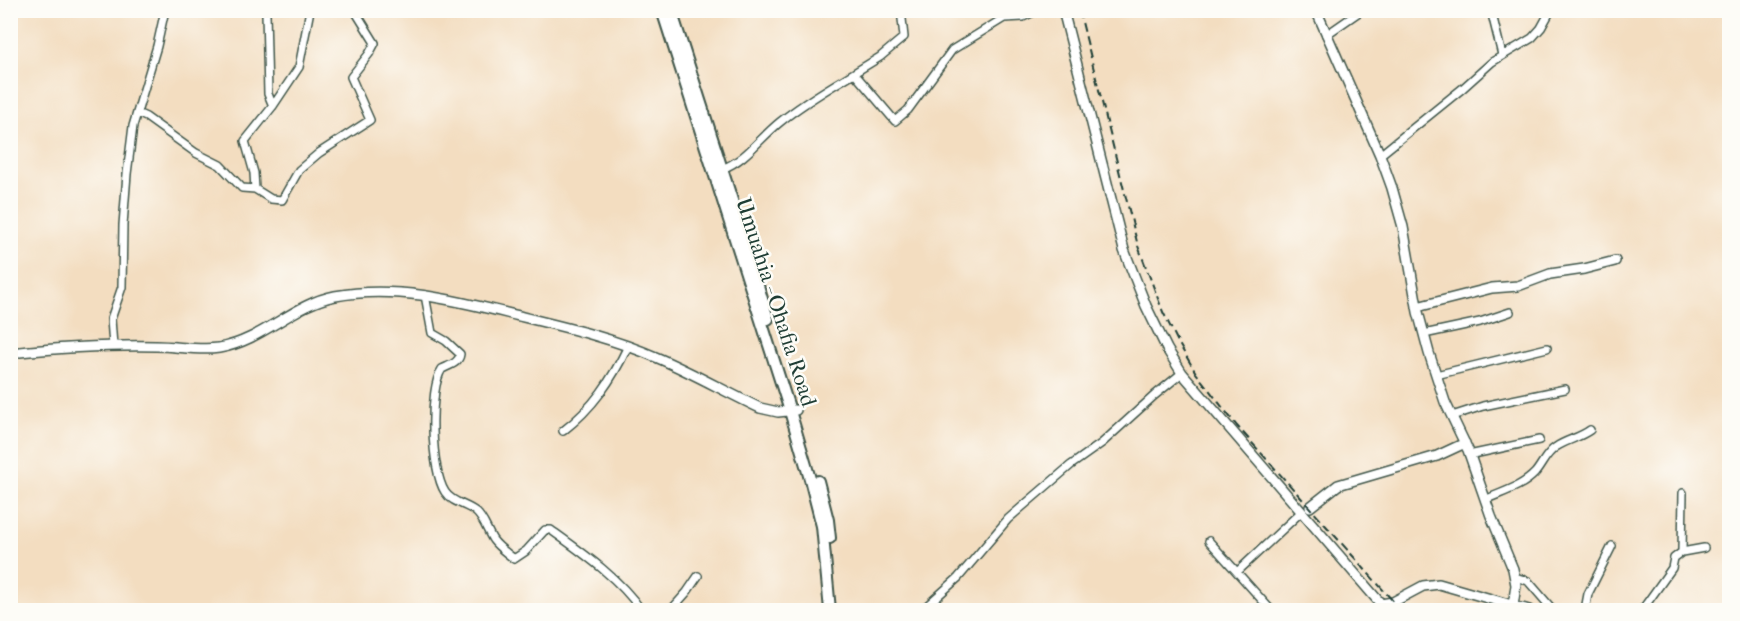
<svg xmlns="http://www.w3.org/2000/svg" width="1740" height="621" viewBox="0 0 1740 621" font-family="'IM FELL French Canon',serif">
<style>
.lines{fill:none;stroke-linecap:round;stroke-linejoin:round}
.minor-casing{stroke:#3f5549;stroke-width:10}
.tertiary-casing{stroke:#3f5549;stroke-width:12}
.secondary-casing{stroke:#3f5549;stroke-width:14}
.minor{stroke:#fff;stroke-width:7}
.tertiary{stroke:#fff;stroke-width:9}
.secondary{stroke:#fff;stroke-width:10}
.rail{stroke:#1f3d34;stroke-width:2;stroke-dasharray:9 4.5;stroke-linecap:butt}
.labels{text-anchor:middle;dominant-baseline:central;stroke-width:5;stroke-linejoin:round;paint-order:stroke}
.street-label{font-size:22px;fill:#1f3d34;stroke:#fdfcf7}
</style>
<rect width="100%" height="100%" fill="#fdfcf7"/>
<filter id="ink" filterUnits="userSpaceOnUse"><feTurbulence type="fractalNoise" baseFrequency=".0167" numOctaves="2"/><feDisplacementMap in="SourceGraphic" scale="12" xChannelSelector="R" yChannelSelector="G"/><feConvolveMatrix kernelMatrix="1 2 1 2 8 2 1 2 1" color-interpolation-filters="sRGB"/></filter>
<filter id="wash" filterUnits="userSpaceOnUse"><feTurbulence type="fractalNoise" baseFrequency=".008" numOctaves="4" result="noise"/><feDisplacementMap in="SourceGraphic" scale="24" xChannelSelector="R" yChannelSelector="G"/><feGaussianBlur stdDeviation="1.35" result="paint"/><feColorMatrix in="noise" values="0 0 0 0 0 0 0 0 0 0 0 0 0 0 0 0 0 1.4 0 .05"/><feComposite in="paint" operator="in"/></filter>
<g filter="url(#wash)">
<rect width="100%" height="100%" fill="#f3ddc0"/>
</g>
<g filter="url(#ink)">
<g class="lines">
<g class="minor-casing">
<path id="minor" d="M1491,10L1502,55
M266,13L268,94L273,106
M1326,35L1362,10
M854,73L880,57L904,37L901,10
M137,113L146,117L196,153L220,165L242,188L255,189L271,199L282,200L299,170L319,153L370,120L351,77L369,54L375,43L357,14L360,10
M1380,155L1463,88L1492,62L1532,38L1541,28L1551,10
M722,169C746,160 760,138 780,122C803,103 829,88 854,73L895,121L908,110L952,50L1004,18L1023,17L1038,10
M255,189L254,173L245,141L273,106L299,67L310,10
M425,295L432,333L446,341L460,354C459,363 450,365 442,369C428,389 431,471 445,492C452,503 466,504 476,512C484,519 487,531 493,540C498,547 507,553 514,559L526,551L545,530H551C583,553 619,578 641,610
M1424,334L1480,322L1510,312
M113,346L111,319L122,287L123,225L127,174L133,126L157,46L165,10
M1436,375L1547,348
M1452,416L1483,406L1565,389
M563,431C593,408 612,380 628,346
M1469,455L1539,440
M1485,500C1502,492 1522,487 1535,473C1542,465 1546,453 1556,447C1566,440 1579,438 1590,430
M1209,541L1271,610
M1682,552L1683,493
M1237,572L1301,512
M1515,577L1528,581L1553,610
M671,610L687,592L698,576
M922,610L958,578L1008,519L1023,506L1071,465L1102,443L1155,395L1182,373
M1585,610L1588,594L1612,546
M1642,610L1672,568L1674,558L1682,552L1704,548"/>
</g>
<g class="tertiary-casing">
<path id="tertiary" d="M1063,10L1124,250L1146,306L1167,349L1182,373L1381,604L1393,602L1423,586L1439,584L1529,610
M1316,10L1380,155L1392,188L1403,227L1418,312L1429,353L1445,402L1468,450L1491,516L1513,569L1516,585L1513,606
M1417,307L1492,288L1518,286L1550,274L1584,269L1615,261
M10,353C59,348 107,345 156,346C177,346 198,351 219,348C262,341 293,304 335,296C398,284 462,302 523,317C569,328 615,339 658,358C693,373 726,392 760,408L778,412L796,410
M1310,507L1338,485L1437,456L1465,443"/>
</g>
<g class="secondary-casing">
<path id="secondary" d="M662,10L790,411L810,479L822,526L830,610
M671,10L738,219L768,319
M818,481L828,520L830,538"/>
</g>
<use href="#minor" class="minor"/>
<use href="#tertiary" class="tertiary"/>
<use href="#secondary" class="secondary"/>
<path class="rail" d="M1079,10L1138,246L1163,312L1179,344L1196,373L1237,426L1401,610"/>
</g>
</g>
<g class="labels">
<g class="street-label">
<text transform="translate(776 302) rotate(72)">Umuahia - Ohafia Road</text>
</g>
</g>
<rect width="1740" height="621" fill="none" stroke="#fdfcf7" stroke-width="36"/>
</svg>
